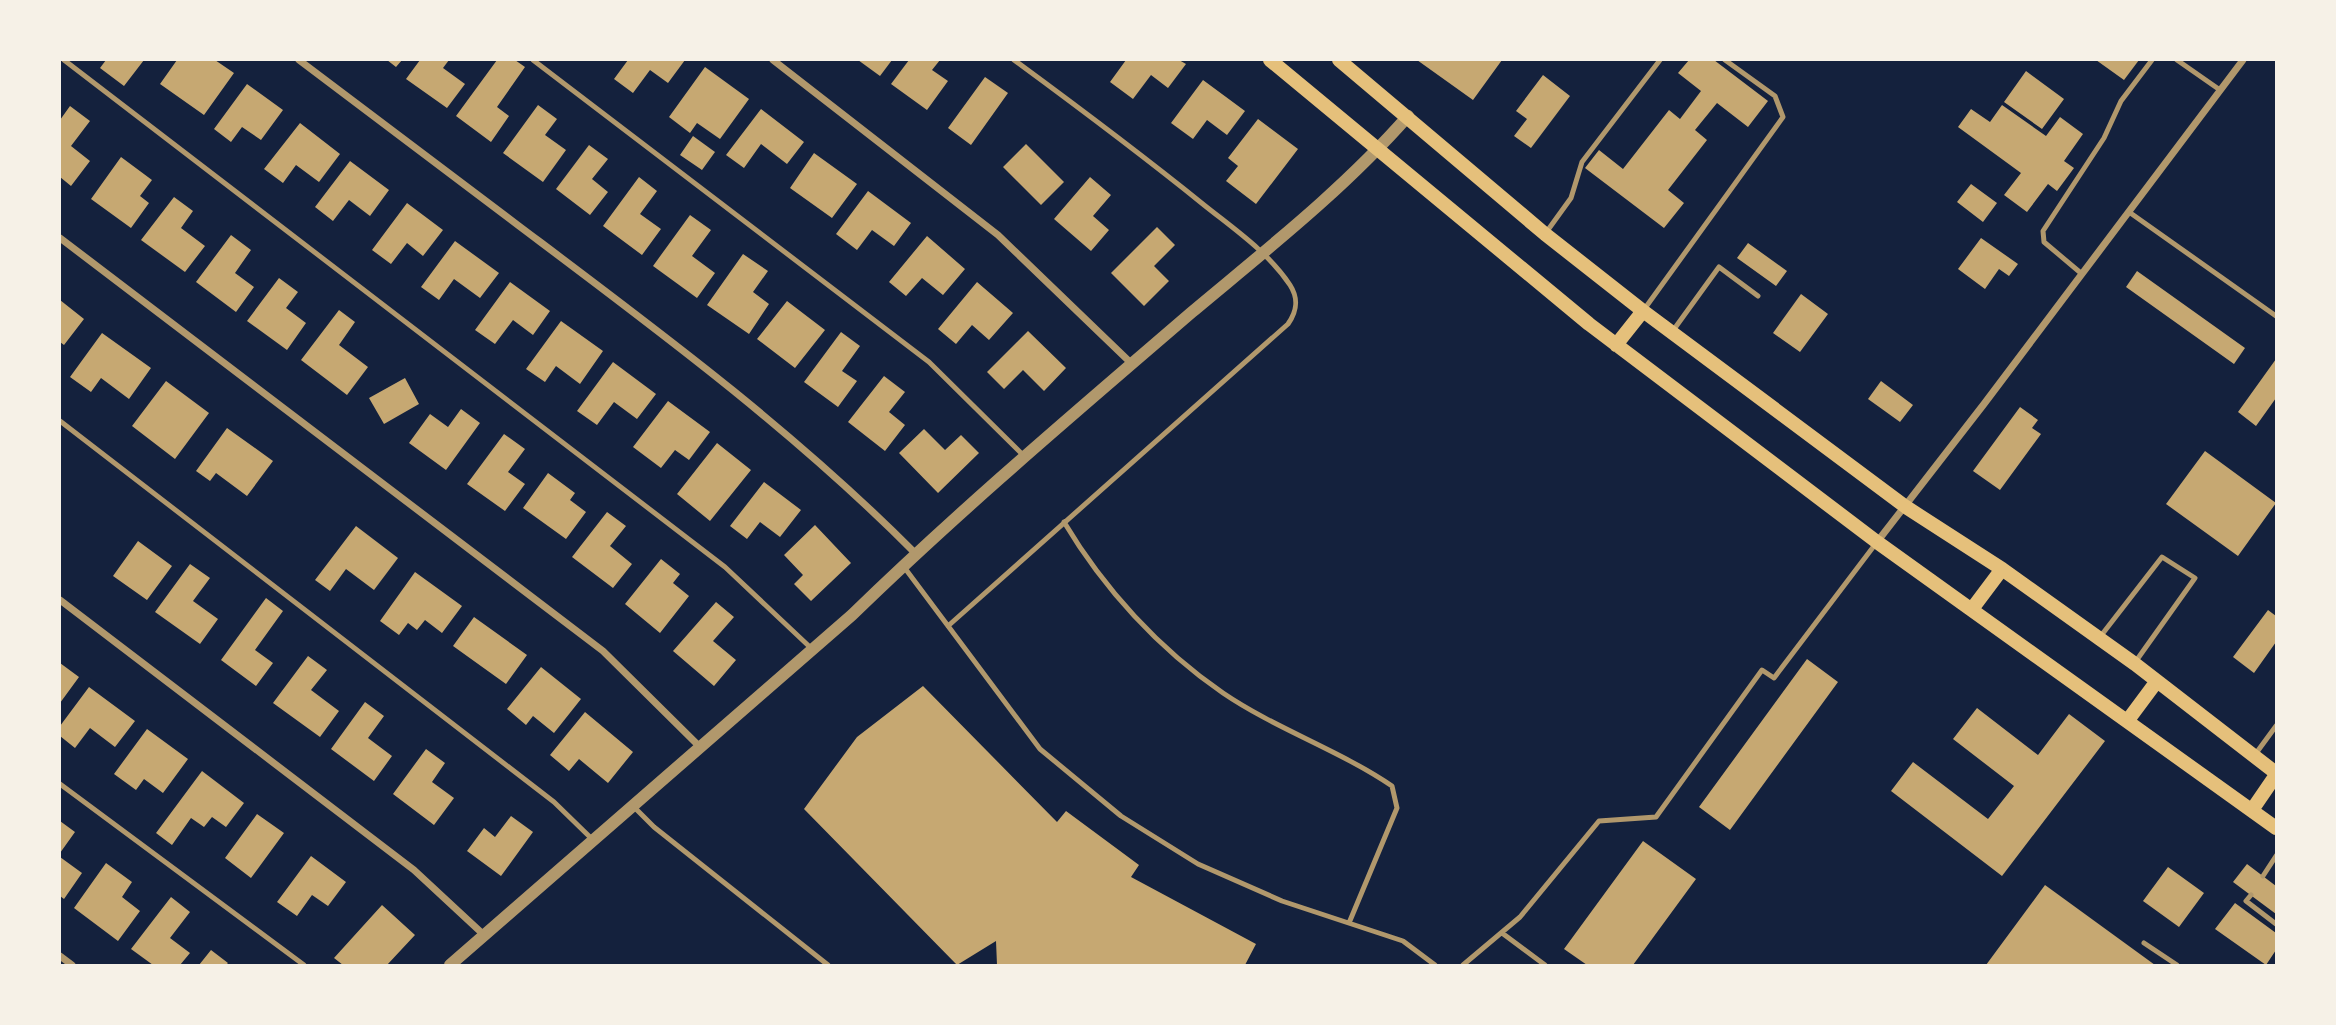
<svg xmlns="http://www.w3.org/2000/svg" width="2336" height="1025" viewBox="0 0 2336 1025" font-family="'PT Sans',sans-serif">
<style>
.building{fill:#c6a872}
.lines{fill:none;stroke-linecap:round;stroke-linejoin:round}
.service{stroke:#b1986c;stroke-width:5}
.minor{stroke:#b1986c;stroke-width:7}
.tertiary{stroke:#b1986c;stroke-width:12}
.secondary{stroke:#e5c07b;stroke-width:14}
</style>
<rect width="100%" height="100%" fill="#14213d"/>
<path class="building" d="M106,60H144L124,86L100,68Z
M177,60H215L234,73L204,115L160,84Z
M387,60H402L396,67Z
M420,60H449L443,68L465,84L447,108L406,79Z
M497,60H515L525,67L497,107L509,116L491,142L456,116Z
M628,60H685L668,83L650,70L633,93L614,79Z
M858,60H892L880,76Z
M909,60H940L932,70L948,81L927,110L891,84Z
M1126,60H1179L1186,64L1168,88L1151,75L1133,99L1110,82Z
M1417,60H1502L1473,100Z
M1689,60H1714L1768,101L1748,127L1717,103L1695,130L1707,140L1668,190L1684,203L1664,228L1585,168L1599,150L1623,169L1669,110L1680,119L1701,91L1678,73Z
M2096,60H2139L2124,80Z
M705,67L749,99L720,139L697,123L690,133L669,117Z
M2026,71L2064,99L2042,129L2004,102Z
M1543,75L1570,96L1531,148L1514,136L1527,119L1516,111Z
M985,77L1008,93L971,145L948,128Z
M1203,80L1245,111L1227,135L1207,120L1193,139L1171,123Z
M247,84L283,110L261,140L242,127L231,142L214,129Z
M538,105L557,119L545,135L566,150L543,182L503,153Z
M2002,105L2046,136L2060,117L2083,134L2064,161L2074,168L2057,191L2048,184L2027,212L2004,195L2021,173L1958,127L1971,109L1990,122Z
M70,106L90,121L71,146L90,161L71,186L60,177V120Z
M761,109L804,142L787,164L761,144L744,168L726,155Z
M1258,119L1298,149L1256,204L1226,181L1238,166L1228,158Z
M300,123L340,154L319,182L296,165L283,183L264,169Z
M693,136L715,152L702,170L680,155Z
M1026,144L1064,182L1041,205L1003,167Z
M589,145L608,159L592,179L608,192L590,215L556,189Z
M814,153L857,184L832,218L790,188Z
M121,157L152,180L140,196L149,203L131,228L91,199Z
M350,161L389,190L370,216L349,200L333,221L315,207Z
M639,177L657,191L640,214L661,229L642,255L603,226Z
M1090,177L1111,195L1093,216L1109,230L1091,251L1054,219Z
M1971,184L1997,203L1983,222L1957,202Z
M868,191L911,223L894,246L872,230L857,250L836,234Z
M174,197L193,211L181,228L205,246L185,272L141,240Z
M407,203L443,230L423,256L407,243L391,264L372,250Z
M690,215L711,230L692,256L715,273L697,298L653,266Z
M1157,227L1175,245L1154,266L1169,281L1144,306L1111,273Z
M231,235L251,250L235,273L254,287L236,312L196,282Z
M927,236L965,269L943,295L922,278L906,296L889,282Z
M1981,238L2018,264L2009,276L1999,269L1985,289L1958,269Z
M455,241L499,273L480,298L454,279L439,300L421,287Z
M1748,243L1787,271L1776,286L1737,258Z
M743,254L768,271L753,292L769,304L749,334L707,305Z
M2137,271L2245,348L2234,364L2126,287Z
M279,278L298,292L286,308L306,323L287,350L247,321Z
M510,282L550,311L533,335L513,320L495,344L475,330Z
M977,282L1013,313L989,340L972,325L956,344L938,329Z
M1801,294L1828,314L1800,352L1773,333Z
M60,300L84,319L64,345L60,342Z
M787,301L825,330L795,368L757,339Z
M339,310L355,322L339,345L368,367L347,395L301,360Z
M561,321L603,351L580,384L556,366L545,382L526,369Z
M1028,331L1066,368L1044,391L1023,370L1004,389L987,372Z
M841,332L860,346L842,371L857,381L838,407L804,382Z
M102,333L151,368L129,399L101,378L91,392L70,377Z
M2276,359V398L2256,426L2238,412Z
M613,362L656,394L637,419L614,402L597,425L577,411Z
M884,376L905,392L889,412L905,425L885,451L848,422Z
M405,378L419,404L384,424L369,398Z
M166,381L209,413L175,459L132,426Z
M1881,381L1913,405L1900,422L1868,399Z
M668,401L710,432L689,460L675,450L661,468L633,447Z
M2020,407L2038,420L2032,428L2041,434L2000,490L1973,471Z
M461,409L480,423L446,470L409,443L430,414L448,427Z
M227,428L273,461L247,496L216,473L210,481L196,471Z
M924,429L945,450L961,435L979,453L938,493L899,453Z
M504,434L525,449L508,472L525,484L505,511L467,484Z
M717,443L751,470L710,521L677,494Z
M2205,451L2276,503L2238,556L2166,504Z
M548,473L575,493L570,500L586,512L566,539L523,508Z
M764,482L801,510L780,537L760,522L747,539L730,526Z
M607,512L626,526L610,546L632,564L613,588L572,557Z
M815,525L851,563L811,601L794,584L803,575L784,555Z
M356,526L398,558L374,590L346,569L330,591L315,580Z
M138,541L172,566L147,600L113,576Z
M661,559L680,574L673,583L689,596L660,633L625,604Z
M190,564L210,578L193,601L218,619L200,644L155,612Z
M415,572L462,606L442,633L425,620L417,630L408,623L399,635L380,621Z
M266,598L283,611L255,650L273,663L256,686L221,660Z
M716,602L734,617L713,641L736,660L714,686L673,651Z
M2268,610L2276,616V642L2254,673L2233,657Z
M474,617L527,655L506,684L453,646Z
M308,656L327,670L311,690L339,711L320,737L273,703Z
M1807,659L1838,682L1730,830L1699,807Z
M60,663L79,677L60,703Z
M541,667L581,699L554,733L533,716L526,725L507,709Z
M923,686L1057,822L1066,811L1139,865L1131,877L1256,944L1245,965H997L996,941L957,965L804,809L857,737Z
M89,687L135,721L115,747L90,728L75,748L60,736V726Z
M365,702L384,716L368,738L392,756L374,781L331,749Z
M1977,708L2038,755L2069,714L2105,741L2002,876L1891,791L1913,762L1988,819L2014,786L1953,739Z
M585,712L633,752L608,783L579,759L569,771L550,755Z
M147,729L188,759L163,793L144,779L136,790L114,774Z
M426,749L445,763L432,782L454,798L434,825L393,794Z
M202,771L244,803L226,827L212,817L204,827L191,818L172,845L156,833Z
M257,814L284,833L251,878L225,858Z
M511,816L533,832L501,876L467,851L484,828L495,837Z
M60,821L75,832L60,853Z
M1643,841L1696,879L1633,965H1587L1564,949Z
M311,856L346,882L328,906L312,895L297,916L277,902Z
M60,857L82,873L64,899L60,896Z
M106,863L132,882L122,897L140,911L118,941L74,908Z
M2247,864L2276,886V914L2233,882Z
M2168,867L2204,893L2179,927L2143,901Z
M2045,885L2155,965H1986Z
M171,897L190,912L170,938L190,953L180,965H153L131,949Z
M2235,903L2276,933V950L2266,965L2215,929Z
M382,905L415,935L387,965H343L334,958Z
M211,950L228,963L226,965H199Z"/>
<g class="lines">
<path class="service" d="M64,60L725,567L812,649
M533,60L929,362L1025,457
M2177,60L2220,90
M2129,212L2276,316
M1545,234L1571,198L1582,162L1660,60
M2082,274L2044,242L2043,231L2104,138L2121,101L2152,60
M1643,311L1783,117L1775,96L1725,60
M1672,332L1719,267L1758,296
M60,421L554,802L593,840
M1064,522C1104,589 1159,649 1223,693C1276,729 1339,750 1392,786L1397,808L1349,923
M904,567L1040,749L1121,816L1198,864L1282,901L1403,941L1435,965
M948,626L1288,324C1297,311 1299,299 1290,285C1268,252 1234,229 1204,205C1142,155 1078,107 1014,60
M2100,637L2162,557L2195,578L2136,661
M2254,756L2276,726
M60,784L304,965
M634,807L654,827L828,965
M2263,876L2276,856
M2251,895L2246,901L2276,924
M1502,933L1545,965
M2144,943L2177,965
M1463,965L1520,917L1599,821L1656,817L1762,670L1774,678L1877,542"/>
<path class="minor" d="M299,60C372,115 445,171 519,226C656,329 794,431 915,553
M773,60L998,235L1132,364
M60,238L603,651L699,746
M1877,542L1984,404L2243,60
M60,600L414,870L484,935
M60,956L72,965"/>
<path class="tertiary" d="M450,965L852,615C961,509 1077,411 1192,312C1266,250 1344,189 1408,116"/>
<path class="secondary" d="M1270,60L1589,324L1877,542L2276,828
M1339,60L1545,234L1643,311L1906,507L2002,569L2135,664L2276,773
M1616,345L1643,311
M1972,609L2002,569
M2128,720L2157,681
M2252,810L2276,775"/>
</g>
<rect width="2336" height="1025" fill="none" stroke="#f6f1e7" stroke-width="122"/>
</svg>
